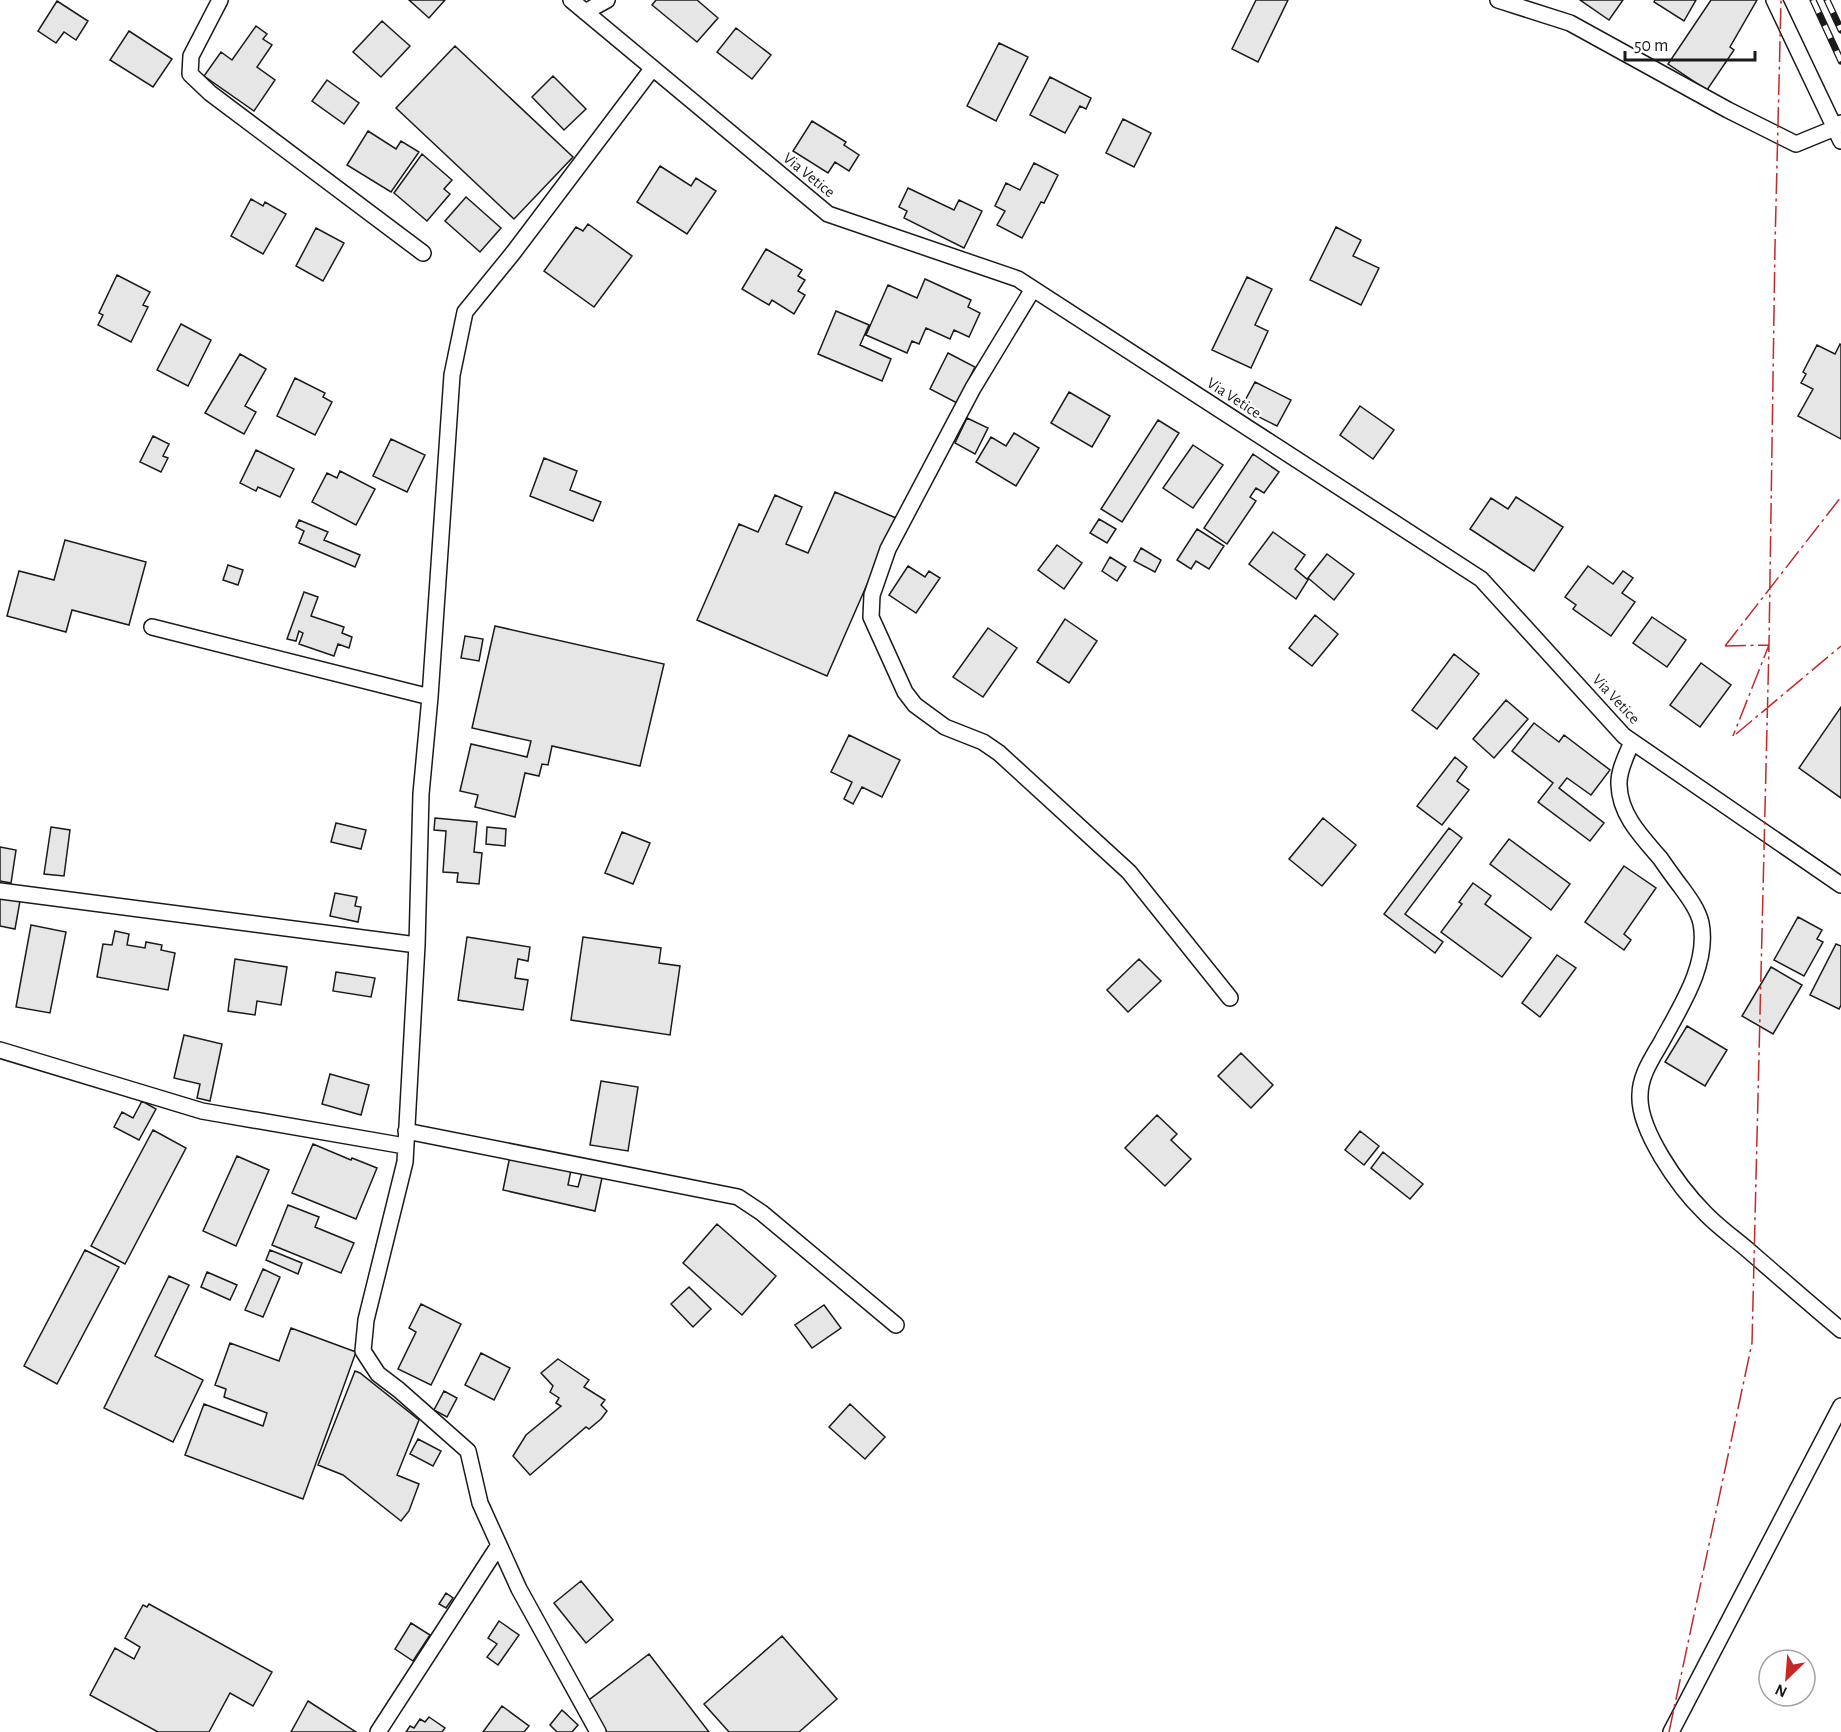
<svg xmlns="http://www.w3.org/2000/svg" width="1841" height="1732" viewBox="0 0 1841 1732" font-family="'Alegreya Sans',sans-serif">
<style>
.building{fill:#e6e6e6;stroke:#1a1a1a;stroke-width:1.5}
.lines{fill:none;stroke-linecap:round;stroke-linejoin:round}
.street-casing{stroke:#1a1a1a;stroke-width:18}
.street{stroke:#fff;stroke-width:15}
.rail-casing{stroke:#1a1a1a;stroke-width:7}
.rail{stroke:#fff;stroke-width:4.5;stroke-dasharray:14;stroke-linecap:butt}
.power{stroke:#c62828;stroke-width:1.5;stroke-dasharray:21 4.5 3 4.5;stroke-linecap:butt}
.labels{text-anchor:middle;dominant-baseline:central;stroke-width:4.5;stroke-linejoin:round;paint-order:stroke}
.street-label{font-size:16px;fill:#1a1a1a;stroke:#fff}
</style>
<rect width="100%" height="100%" fill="#fff"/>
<path class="building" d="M409,0H445L429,18Z
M656,0H697L718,18L697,42L652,5Z
M1256,0H1288L1258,62L1232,49Z
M1580,0H1623L1609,20Z
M1655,0H1696L1684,21L1654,2Z
M1711,0H1757L1730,47L1734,50L1707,90L1668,64Z
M57,1L88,21L76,40L64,32L56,43L38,31Z
M382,21L410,46L381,77L353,52Z
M256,26L267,34L263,39L272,45L257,67L275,80L254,111L204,76L221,52L232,60Z
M736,28L771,55L752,79L717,52Z
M129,31L172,59L153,87L110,60Z
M999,43L1028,57L996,121L967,106Z
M455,46L573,157L514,219L396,108Z
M553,76L586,109L564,130L532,97Z
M1050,77L1091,98L1086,109L1080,106L1065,133L1030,115Z
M327,80L359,103L344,124L312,101Z
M1123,119L1151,133L1134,167L1106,153Z
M812,121L846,142L844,145L859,155L849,171L835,162L828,173L793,151Z
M368,131L396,149L401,141L419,152L391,192L347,165Z
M422,154L452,180L444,189L450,194L427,221L394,193Z
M1034,163L1058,175L1044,203L1041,202L1022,238L997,225L1005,211L995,206L1006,183L1020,190Z
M660,166L691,186L696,178L716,191L687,234L637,202Z
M908,188L954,210L959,200L982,211L964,248L904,218L907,211L899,207Z
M466,197L501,228L480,252L445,221Z
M251,199L263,206L265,202L286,214L263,254L231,236Z
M588,224L632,256L594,307L544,271L576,227L583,231Z
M1336,227L1361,240L1353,256L1379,268L1361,305L1310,280Z
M316,228L344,243L323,281L296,266Z
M766,249L802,270L798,276L805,280L798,291L805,295L794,314L772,300L769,305L742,289Z
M117,275L150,292L143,305L148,307L131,342L98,325L103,315L99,313Z
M1247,277L1272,289L1255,325L1268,331L1251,368L1212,350Z
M925,279L971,300L968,307L980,313L969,337L954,330L950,339L926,328L919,344L912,341L907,353L866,335L888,285L917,298Z
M836,311L869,325L860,345L891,359L882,381L818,354Z
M181,324L211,340L188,386L157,370Z
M1840,344L1841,345V439L1798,416L1813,389L1801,383L1806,374L1803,372L1817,345L1835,354Z
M948,353L975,367L957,403L930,389Z
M240,354L266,369L245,406L256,412L244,434L205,413Z
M295,378L325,393L323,397L332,402L315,435L277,416Z
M1255,382L1291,400L1277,426L1241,408Z
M1069,392L1110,416L1092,447L1051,423Z
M1360,406L1394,430L1373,459L1340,435Z
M967,418L988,428L975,454L955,443Z
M1158,420L1179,433L1122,522L1101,509Z
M1014,433L1039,448L1016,486L976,462L991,437L1006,446Z
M153,436L169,444L163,456L168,458L161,472L140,462Z
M391,439L425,455L407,492L373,476Z
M1193,445L1223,465L1193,508L1163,488Z
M256,450L294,469L280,497L258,487L256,491L240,483Z
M1253,454L1279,472L1264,493L1256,488L1250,497L1256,501L1227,544L1204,528Z
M544,458L577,471L570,490L601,502L593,521L530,496Z
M340,471L375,489L356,525L312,502L327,473L337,478Z
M835,492L896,518L827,676L697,620L739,524L758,532L775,495L802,507L786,544L808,553Z
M1516,497L1563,527L1534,571L1470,529L1491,498L1508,509Z
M1099,519L1116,529L1107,543L1090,533Z
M299,520L328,532L324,540L360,555L355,567L299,543L304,531L296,527Z
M1197,529L1224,546L1209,569L1196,561L1191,569L1177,560Z
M1273,532L1305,555L1295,569L1308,580L1296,599L1249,564Z
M65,540L146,562L129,625L72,610L66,632L7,616L19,571L54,580Z
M1057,545L1082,563L1064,589L1038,570Z
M1141,548L1161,560L1155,572L1134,561Z
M1327,554L1354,574L1334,600L1308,578Z
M1110,557L1126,567L1117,581L1102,571Z
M228,565L243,570L238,585L223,580Z
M908,566L925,577L929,571L940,578L916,613L889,595Z
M1588,566L1613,584L1623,571L1633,578L1622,593L1635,602L1611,636L1573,609L1576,605L1565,597Z
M304,592L318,597L311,616L344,627L342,633L352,637L349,648L338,644L334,656L299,644L303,633L299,631L296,641L287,639Z
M1315,615L1338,634L1312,666L1289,648Z
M1652,617L1686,640L1667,667L1633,643Z
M1065,619L1097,641L1069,683L1037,662Z
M495,626L664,664L640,766L552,746L548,765L542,764L539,776L525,773L515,817L475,807L478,795L460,791L471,744L527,757L531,741L472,728Z
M988,628L1017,648L983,697L953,677Z
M465,636L483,639L479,661L461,658Z
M1454,654L1479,674L1437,729L1412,710Z
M1701,663L1731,685L1700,727L1670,705Z
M1506,700L1528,719L1494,758L1473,739Z
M1841,707V798L1799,768Z
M1534,723L1559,742L1564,735L1610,770L1591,795L1567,778L1559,788L1604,823L1590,841L1538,802L1553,783L1512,751Z
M849,735L900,760L882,797L862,787L853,804L844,799L852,782L831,772Z
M1455,757L1467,767L1457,781L1469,790L1442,825L1417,806Z
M435,818L477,822L474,852L482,853L479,884L457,882L458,873L443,872L446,831L434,830Z
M1323,818L1356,845L1322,886L1289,859Z
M336,823L366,830L361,849L331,842Z
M51,827L70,830L64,876L44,874Z
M487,827L506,829L505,846L486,844Z
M1449,828L1462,838L1405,914L1443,942L1435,953L1384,914Z
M622,832L650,843L633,884L605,873Z
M1509,839L1570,884L1551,910L1490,864Z
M0,847L16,850L11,883L0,881Z
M1624,866L1656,888L1624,934L1631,940L1624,950L1585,922Z
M1473,883L1491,896L1485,904L1531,938L1502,977L1441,932L1462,904L1459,902Z
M335,893L357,897L355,906L361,907L358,922L330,916Z
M0,898L20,901L15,929L0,926Z
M1798,917L1822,930L1817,939L1823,942L1804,976L1774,960Z
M31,925L66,932L50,1013L16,1007Z
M115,931L129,934L127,945L145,948L146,942L162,945L161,950L175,953L168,990L97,977L103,944L112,945Z
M467,937L530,947L528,961L518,959L515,978L528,980L523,1010L458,1000Z
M583,937L661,948L659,963L680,966L670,1035L571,1020Z
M1836,944L1841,946V1005L1839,1009L1810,995Z
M1557,955L1576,968L1540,1017L1522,1003Z
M235,959L287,967L281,1005L257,1001L255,1015L228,1011Z
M1139,959L1161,981L1128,1012L1107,990Z
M1771,967L1802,985L1773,1034L1742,1016Z
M336,972L375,978L371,997L333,991Z
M1687,1026L1727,1050L1705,1086L1665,1062Z
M184,1035L222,1044L210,1101L197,1098L200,1084L174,1078Z
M1241,1053L1273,1085L1251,1108L1218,1076Z
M330,1074L369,1085L361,1115L322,1104Z
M601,1081L638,1087L628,1151L590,1145Z
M142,1101L156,1109L139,1140L114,1127L122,1112L133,1118Z
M1157,1115L1177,1134L1171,1140L1191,1159L1165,1186L1125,1148Z
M153,1130L186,1148L125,1264L91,1246Z
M1360,1131L1379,1146L1364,1165L1345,1150Z
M313,1144L351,1160L352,1158L377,1168L356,1219L292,1193Z
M1383,1152L1423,1184L1410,1199L1371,1168Z
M237,1156L269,1170L236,1246L203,1231Z
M510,1156L571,1170L568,1185L578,1187L583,1169L603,1173L595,1211L503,1190Z
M288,1205L319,1217L315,1227L354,1243L341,1273L272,1245Z
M717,1224L776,1276L742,1315L683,1263Z
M85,1250L119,1267L57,1384L24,1366Z
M270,1250L302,1263L298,1274L266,1260Z
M263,1269L280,1277L263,1317L245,1310Z
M207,1272L237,1285L230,1300L201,1287Z
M169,1276L189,1285L155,1356L203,1380L173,1442L104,1408Z
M689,1287L711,1309L693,1327L671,1304Z
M421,1304L461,1324L431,1385L398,1369L416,1332L409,1328Z
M824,1305L841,1328L812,1348L795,1325Z
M291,1328L356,1352L303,1499L185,1455L204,1404L263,1426L267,1413L224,1397L226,1389L215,1385L230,1343L279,1361Z
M481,1353L510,1368L494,1400L465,1385Z
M558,1359L589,1380L584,1387L605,1400L601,1405L607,1411L601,1419L589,1429L586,1427L530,1475L513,1456L526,1435L561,1406L556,1403L559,1398L550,1392L553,1386L541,1373Z
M355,1371L360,1373L419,1420L397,1475L419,1484L409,1511L401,1521L343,1475L318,1465Z
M444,1391L457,1398L447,1417L434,1410Z
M850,1404L885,1437L865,1459L829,1427Z
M418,1439L441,1451L433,1466L410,1454Z
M581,1581L613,1620L586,1643L554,1603Z
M446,1593L453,1598L446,1608L439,1604Z
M149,1604L272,1672L253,1706L230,1693L209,1732H158L90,1695L115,1648L134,1659L140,1647L125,1638L143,1605L147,1607Z
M499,1621L519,1635L498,1665L487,1657L497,1644L488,1638Z
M411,1623L430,1635L413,1661L395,1649Z
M782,1636L837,1699L799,1732H729L704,1704Z
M649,1654L709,1732H607L585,1703Z
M308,1701L356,1732H291Z
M502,1706L529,1726L524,1732H483Z
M562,1710L578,1725L572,1732H557L550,1725Z
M429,1717L445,1728L442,1732H406L410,1726L414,1728L420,1719L425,1722Z"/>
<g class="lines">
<g class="street-casing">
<path id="street" d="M220,0L191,56L190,74L210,93L423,253
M571,0L828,214L1018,279L1481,579L1624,736L1841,885
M1498,0L1570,23L1728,110L1796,144L1835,128L1841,123
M1774,0L1841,141
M585,12L607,0
M1033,289L973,388L888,549L872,595L871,617L905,692L915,705L945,727L983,742L999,753L1129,872L1230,998
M152,627L430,697
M1632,742C1627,754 1618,771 1619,785C1620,815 1641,836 1660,858C1667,868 1674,878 1681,887C1689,898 1698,910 1701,923C1709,964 1681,1006 1662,1041C1653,1057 1640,1075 1640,1095C1638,1130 1679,1187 1704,1212C1717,1226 1734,1238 1748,1250C1779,1277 1810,1304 1841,1330
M0,891L417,945
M0,1050L202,1111L405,1146
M406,1131L738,1197L762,1213L896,1325
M378,1732L499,1545
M598,1732L519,1589L480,1503L468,1451L399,1390L378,1374L363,1351L366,1320L405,1162L417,945L421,794L430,697L452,375L465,312L513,253L652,69
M1671,1732L1841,1406"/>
</g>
<use href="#street" class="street"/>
<g class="rail-casing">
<path id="rail" d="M1813,0L1841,61
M1827,0L1841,30"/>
</g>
<use href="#rail" class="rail"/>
<path class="power" d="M1725,646L1769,645L1775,246L1781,0
M1725,646L1841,497
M1736,734L1841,646
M1669,1732L1752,1343L1769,645L1733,736"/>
</g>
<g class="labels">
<g class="street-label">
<text transform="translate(809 175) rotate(39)">Via Vetice</text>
<text transform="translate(1234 398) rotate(33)">Via Vetice</text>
<text transform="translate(1616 699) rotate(47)">Via Vetice</text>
</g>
</g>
<g transform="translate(1787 1678) rotate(205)"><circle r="28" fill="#ffffff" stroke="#a3a3a3" stroke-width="1.5"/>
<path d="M0-4.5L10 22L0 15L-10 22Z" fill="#c62828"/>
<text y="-9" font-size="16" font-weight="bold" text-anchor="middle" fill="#1a1a1a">N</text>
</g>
<path d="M1625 51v9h130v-9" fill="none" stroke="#1a1a1a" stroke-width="3"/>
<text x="1634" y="51" font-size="18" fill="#1a1a1a" stroke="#ffffff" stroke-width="4.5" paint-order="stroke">50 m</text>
</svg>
